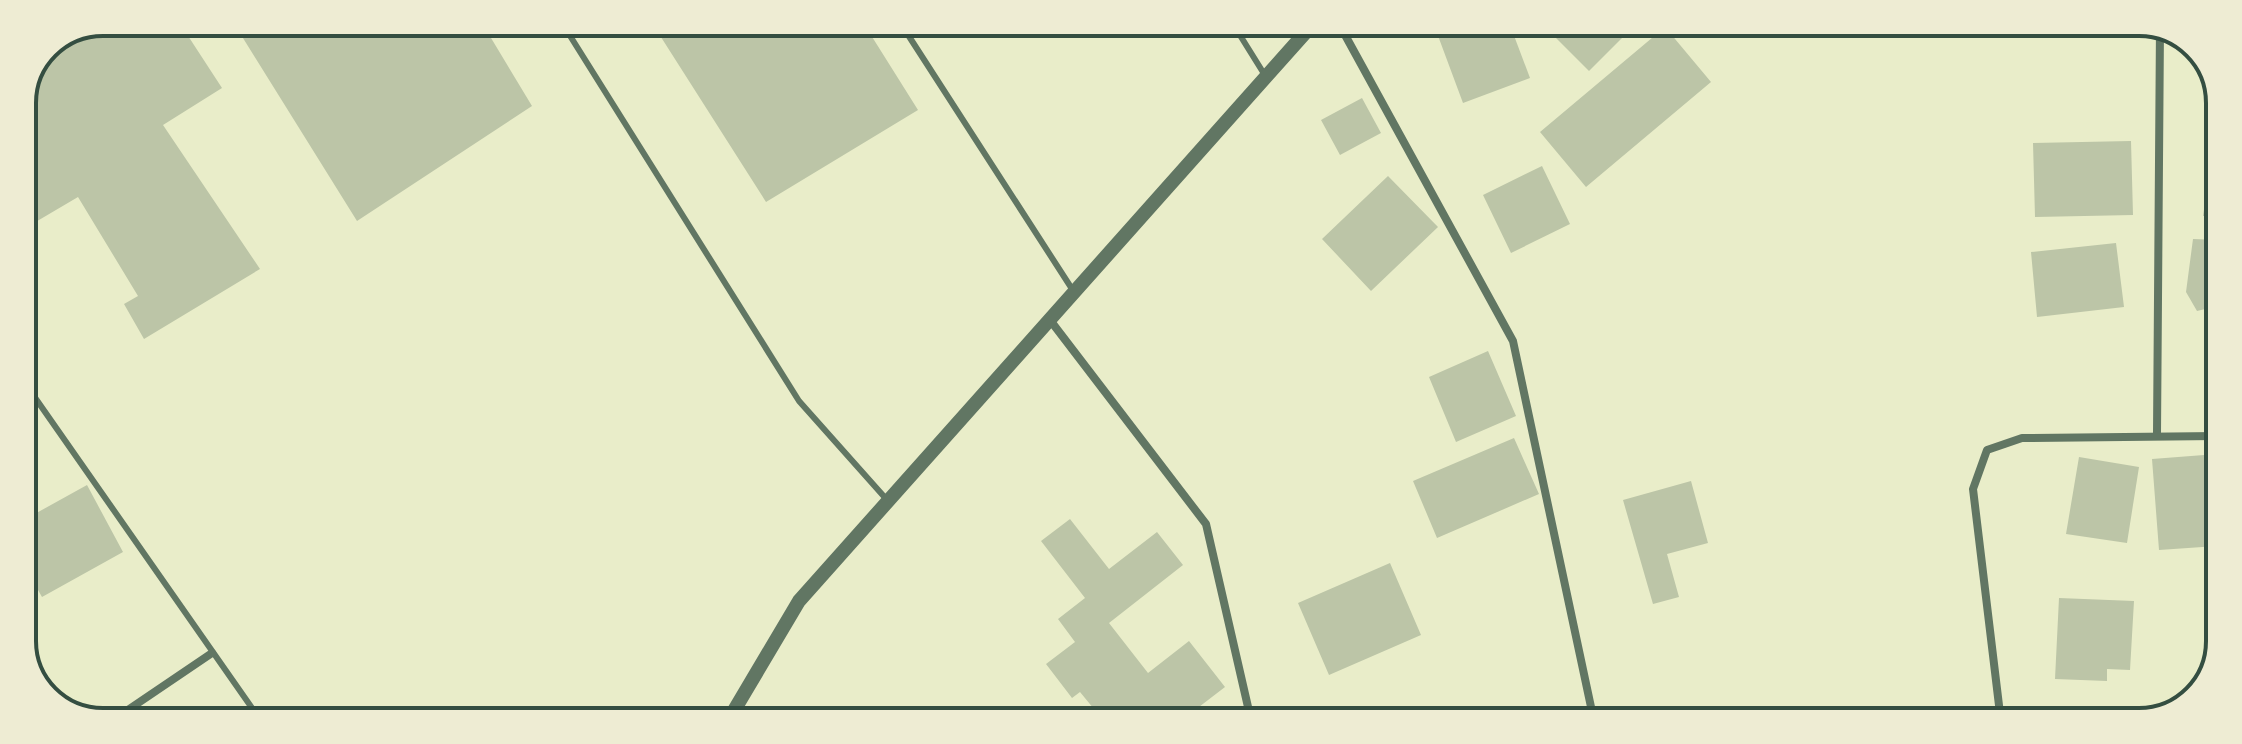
<svg xmlns="http://www.w3.org/2000/svg" width="2242" height="744" viewBox="0 0 2242 744" font-family="Commissioner,sans-serif">
<style>
.building{fill:#bcc5a7}
.lines{fill:none;stroke-linecap:round;stroke-linejoin:round}
.service{stroke:#617663;stroke-width:6}
.minor{stroke:#617663;stroke-width:8}
.tertiary{stroke:#617663;stroke-width:14}
.rim{fill:none;stroke:#344e41;stroke-width:4}
</style>
<rect width="100%" height="100%" fill="#e9edc9"/>
<path class="building" d="M103,22H179L222,88L163,125L260,269L144,339L124,304L138,296L78,197L22,230V98L46,45Z
M233,22L482,23L532,106L357,221Z
M652,23L864,24L918,110L766,202Z
M1434,25H1510L1530,78L1463,103Z
M1543,25H1635L1589,71Z
M1665,27L1711,82L1586,187L1540,132Z
M1362,98L1381,133L1340,155L1321,120Z
M2131,141L2133,215L2035,217L2033,143Z
M2213,148H2219V215L2203,216Z
M1542,166L1570,224L1511,253L1483,195Z
M1388,176L1438,227L1371,291L1322,239Z
M2193,239L2219,240L2218,306L2197,311L2186,292Z
M2116,243L2124,307L2037,317L2031,252Z
M1488,351L1516,416L1456,442L1429,377Z
M1514,438L1539,494L1437,538L1413,481Z
M2217,454V546L2159,550L2152,459Z
M2079,457L2139,467L2127,543L2066,534Z
M1691,481L1708,543L1667,554L1679,597L1653,604L1623,500Z
M87,485L123,552L42,597L22,562V521Z
M1070,519L1109,569L1157,532L1183,565L1109,623L1148,673L1189,641L1225,687L1182,720H1079L1094,709L1080,692L1072,698L1046,664L1075,642L1058,619L1085,598L1041,541Z
M1390,563L1421,635L1329,675L1298,603Z
M2059,598L2134,601L2130,670L2107,669V681L2055,679Z"/>
<g class="lines">
<path class="service" d="M562,23L799,401L888,501
M901,24L1074,292
M1233,24L1266,77
M22,379L259,718"/>
<path class="minor" d="M1339,24L1513,341L1594,721
M1050,320L1206,524L1251,720
M2157,434L2160,26
M116,718L212,653
M2001,722L1973,489L1987,450L2022,438L2217,436"/>
<path class="tertiary" d="M729,719L799,601L1313,24"/>
</g>
<path d="M0 0H2242V744H0ZM103 36H2139A67 67 0 0 1 2206 103V641A67 67 0 0 1 2139 708H103A67 67 0 0 1 36 641V103A67 67 0 0 1 103 36Z" fill="#eeecd3" fill-rule="evenodd"/>
<path class="rim" d="M103 36H2139A67 67 0 0 1 2206 103V641A67 67 0 0 1 2139 708H103A67 67 0 0 1 36 641V103A67 67 0 0 1 103 36Z"/>
</svg>
